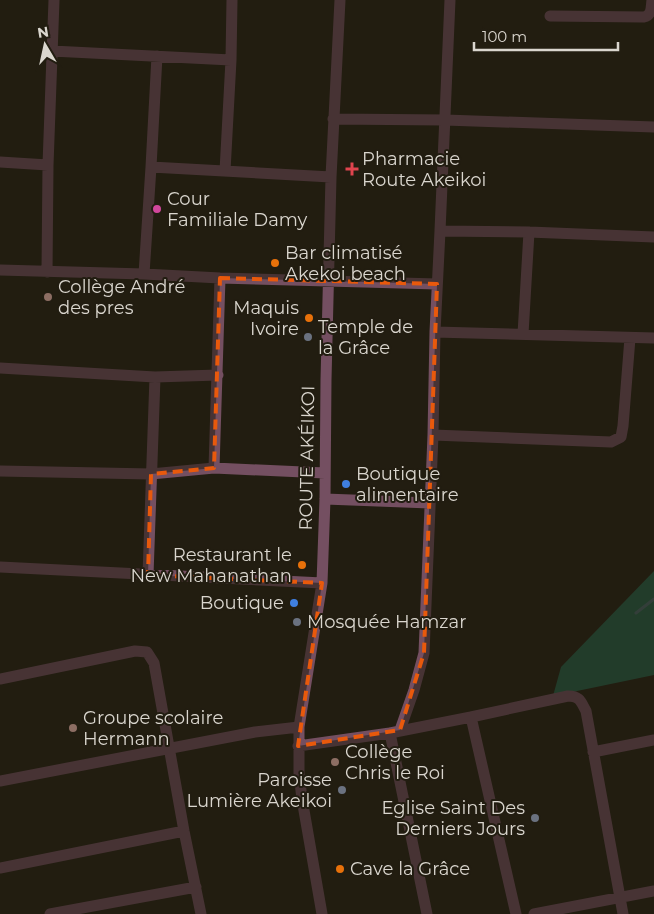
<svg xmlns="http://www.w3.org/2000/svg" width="654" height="914" viewBox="0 0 654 914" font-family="Montserrat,sans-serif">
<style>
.forest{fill:#23624a}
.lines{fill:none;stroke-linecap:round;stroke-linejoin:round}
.stream{stroke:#48676c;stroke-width:3}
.minor{stroke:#744f61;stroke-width:11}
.marked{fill:none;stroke:#e8590c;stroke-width:4;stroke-dasharray:10 6;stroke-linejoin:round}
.health-dot{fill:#e0444e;stroke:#221d11;stroke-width:2}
.hotel-dot{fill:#d1479c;stroke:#221d11;stroke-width:2}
.food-dot{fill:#e8710a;stroke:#221d11;stroke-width:2}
.education-dot{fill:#8d6e63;stroke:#221d11;stroke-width:2}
.worship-dot{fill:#6b7280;stroke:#221d11;stroke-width:2}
.shop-dot{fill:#3f7fe0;stroke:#221d11;stroke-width:2}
.labels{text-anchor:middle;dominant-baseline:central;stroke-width:4;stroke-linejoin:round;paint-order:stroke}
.poi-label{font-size:18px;fill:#dad6ce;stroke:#221d11;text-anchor:start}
.street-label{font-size:18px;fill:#dad6ce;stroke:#221d11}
</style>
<rect width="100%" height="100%" fill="#221d11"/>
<path class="forest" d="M654,571V675L553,696L561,667Z"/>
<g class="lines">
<path class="stream" d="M636,613L654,599"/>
<path class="minor" d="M550,16L644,17C652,15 651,8 652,0
M52,51L231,60
M333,119L445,120L654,127
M0,162L48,165
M151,167L331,177
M225,171L231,60L232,0
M440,231L529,232L654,237
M0,270L144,274L220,278L437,284
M47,272L48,165L54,0
M144,274L151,167L157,56
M435,332L654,338
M523,334L529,232
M0,368L155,377L218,375
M433,435L611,442L621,437L623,426L630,338
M214,468L220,278
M0,471L151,474L214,468L325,473
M325,499L430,503
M0,567L322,583
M148,575L155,377
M0,679L135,651L147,652L154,663L184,831L201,914
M471,717L568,696C580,696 581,702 586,711L623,914
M400,730L414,690L424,653L433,435L435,332L440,231L450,0
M390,733L427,914
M298,746L390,733L471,717L516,914
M593,752L654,740
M0,781L255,732L299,727
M0,868L184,831
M50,914L196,887
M322,914L302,799L299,773V727L322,583L325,499L326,380L331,177L340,0
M534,914L654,891"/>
</g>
<path d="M0 0H654V914H0ZM220,278L437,284L424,653L400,730L298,746L322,583L148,575L151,474L214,468Z" fill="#221d11" fill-opacity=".55" fill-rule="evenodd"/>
<path class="marked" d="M220,278L437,284L424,653L400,730L298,746L322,583L148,575L151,474L214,468Z"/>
<path class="health-dot" d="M349.5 161.5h5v5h5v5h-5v5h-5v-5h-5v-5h5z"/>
<circle class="hotel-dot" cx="157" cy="209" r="5"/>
<g class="food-dot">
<circle cx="275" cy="263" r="5"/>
<circle cx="309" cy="318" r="5"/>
<circle cx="302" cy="565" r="5"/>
<circle cx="340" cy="869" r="5"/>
</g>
<g class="education-dot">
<circle cx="48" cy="297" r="5"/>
<circle cx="73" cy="728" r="5"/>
<circle cx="335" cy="762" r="5"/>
</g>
<g class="worship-dot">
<circle cx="308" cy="337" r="5"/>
<circle cx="297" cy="622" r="5"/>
<circle cx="342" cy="790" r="5"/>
<circle cx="535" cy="818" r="5"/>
</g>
<g class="shop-dot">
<circle cx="346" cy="484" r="5"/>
<circle cx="294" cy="603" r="5"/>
</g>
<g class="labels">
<g class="poi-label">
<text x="362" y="159">Pharmacie<tspan x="362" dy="21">Route Akeikoi</tspan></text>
<text x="167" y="199">Cour<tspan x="167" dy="21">Familiale Damy</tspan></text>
<text x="285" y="253">Bar climatisé<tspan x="285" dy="21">Akekoi beach</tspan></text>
<text x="58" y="287">Collège André<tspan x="58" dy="21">des pres</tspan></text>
<text x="299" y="308" text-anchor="end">Maquis<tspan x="299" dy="21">Ivoire</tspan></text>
<text x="318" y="327">Temple de<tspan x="318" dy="21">la Grâce</tspan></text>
<text x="356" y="474">Boutique<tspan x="356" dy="21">alimentaire</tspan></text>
<text x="292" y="555" text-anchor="end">Restaurant le<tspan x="292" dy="21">New Mahanathan</tspan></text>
<text x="284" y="603" text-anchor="end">Boutique</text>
<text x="307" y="622">Mosquée Hamzar</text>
<text x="83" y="718">Groupe scolaire<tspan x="83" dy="21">Hermann</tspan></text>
<text x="345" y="752">Collège<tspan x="345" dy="21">Chris le Roi</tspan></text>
<text x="332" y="780" text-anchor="end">Paroisse<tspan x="332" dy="21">Lumière Akeikoi</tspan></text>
<text x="525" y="808" text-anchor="end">Eglise Saint Des<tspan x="525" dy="21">Derniers Jours</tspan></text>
<text x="350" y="869">Cave la Grâce</text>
</g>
<g class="street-label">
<text transform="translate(307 458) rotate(-89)">ROUTE AKÉIKOI</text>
</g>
</g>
<g transform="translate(45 45) rotate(351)" stroke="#221d11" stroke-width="4" paint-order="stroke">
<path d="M0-4L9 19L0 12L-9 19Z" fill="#dad6ce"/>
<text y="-8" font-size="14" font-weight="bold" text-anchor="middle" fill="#dad6ce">N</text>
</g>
<path d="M474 42v8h144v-8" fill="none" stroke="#dad6ce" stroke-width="2.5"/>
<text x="482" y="42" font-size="15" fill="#dad6ce" stroke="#221d11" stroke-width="4" paint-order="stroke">100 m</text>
</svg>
